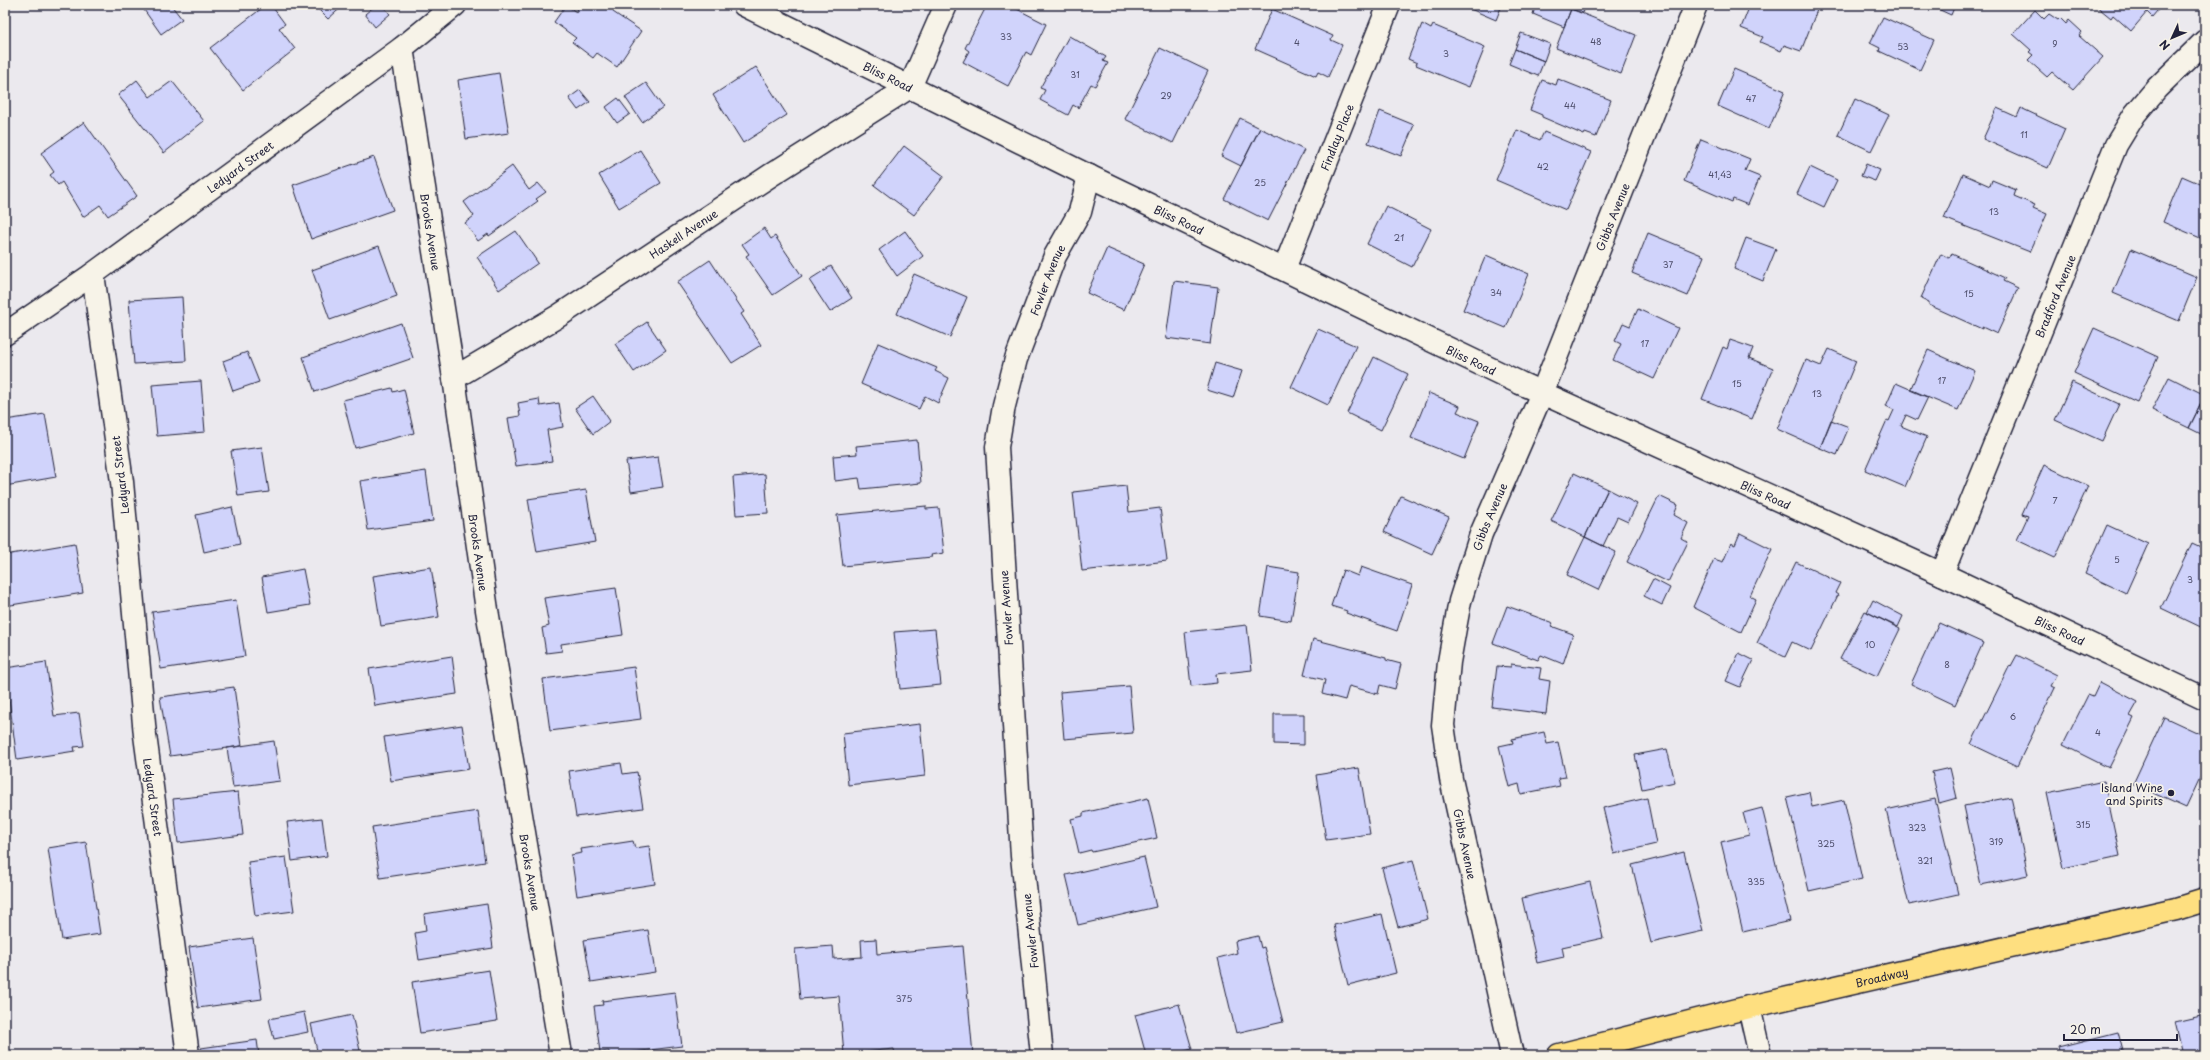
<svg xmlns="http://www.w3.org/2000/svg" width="2210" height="1060" viewBox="0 0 2210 1060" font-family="'Playpen Sans',sans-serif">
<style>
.building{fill:#d0d3fb;stroke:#22223b}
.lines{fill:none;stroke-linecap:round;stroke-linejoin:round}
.minor-casing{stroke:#22223b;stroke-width:25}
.major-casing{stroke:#22223b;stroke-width:25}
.minor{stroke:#f7f3e8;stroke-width:22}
.major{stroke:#fedf80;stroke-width:22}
.poi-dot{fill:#22223b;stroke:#f7f3e8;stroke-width:1.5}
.labels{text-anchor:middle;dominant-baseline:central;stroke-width:3.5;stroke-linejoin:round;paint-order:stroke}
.number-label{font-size:9px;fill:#4e4e6b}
.street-label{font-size:11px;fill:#22223b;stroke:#f7f3e8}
.poi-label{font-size:11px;fill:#22223b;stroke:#f7f3e8;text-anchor:end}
</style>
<rect width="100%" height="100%" fill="#ebe9ee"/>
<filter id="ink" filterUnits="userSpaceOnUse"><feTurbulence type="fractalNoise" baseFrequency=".025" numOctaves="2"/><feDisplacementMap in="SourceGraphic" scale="8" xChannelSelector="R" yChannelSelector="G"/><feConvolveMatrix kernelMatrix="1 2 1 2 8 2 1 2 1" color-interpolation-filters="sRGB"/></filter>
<g filter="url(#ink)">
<path class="building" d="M145,5H171L182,19L161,34L142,7Z
M266,5H271L285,24L279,28L295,49L243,90L210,48Z
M314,5H344L328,19Z
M376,5H382L390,14L375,27L365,14Z
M566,5L576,12L580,5H616L618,6L613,12L641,31L617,67L597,53L593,58L572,42L576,38L554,22Z
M987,5H1009L1046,24L1031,55L1026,52L1008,86L963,62L969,51L965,48Z
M1461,5H1502L1496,20Z
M1536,5H1586L1583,13L1571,9L1564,27L1533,14Z
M1750,5H1819L1801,51L1784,45L1781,51L1760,42L1763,37L1741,28Z
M1929,5H1955L1951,15Z
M2095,5H2162L2152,17L2147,12L2131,31L2113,15L2111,18Z
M1272,9L1333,36L1331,40L1342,45L1328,77L1318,72L1316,76L1255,49Z
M1571,9L1636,35L1621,74L1556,48Z
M2035,10L2044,19L2049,14L2058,20L2060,18L2066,24L2069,20L2082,32L2079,36L2103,57L2073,90L2052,72L2047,77L2028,60L2033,55L2029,52L2031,50L2013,34Z
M1883,17L1934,40L1920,70L1879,51L1880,48L1870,43Z
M1422,24L1431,29L1433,25L1485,47L1469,87L1416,65L1417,63L1408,59Z
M1521,33L1550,44L1544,61L1515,49Z
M1069,36L1106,57L1103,61L1108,63L1095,86L1091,84L1078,108L1073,105L1068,115L1040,100L1045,90L1040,88Z
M1160,48L1208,71L1173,143L1125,119Z
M1515,49L1544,61L1538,76L1509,64Z
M756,67L787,115L743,143L713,95Z
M1734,69L1785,91L1769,129L1718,106Z
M499,73L509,133L466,139L458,80Z
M1558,79L1611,100L1596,137L1585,133L1584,135L1542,117V115L1530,110L1542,80L1556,85Z
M137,80L150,97L172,81L204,121L164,153L118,95Z
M646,83L663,107L642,122L625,97Z
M580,90L590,102L578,110L569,98Z
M618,98L630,114L617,123L606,107Z
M1855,99L1889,115L1871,151L1838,135Z
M1997,108L2017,117L2021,108L2065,129L2048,168L1983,139Z
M1380,111L1414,125L1401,156L1368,143Z
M1240,118L1260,128L1241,166L1221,156Z
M84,122L137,196L108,216L100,205L83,217L62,182L58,185L50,175L54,172L41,153Z
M1260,128L1304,150L1268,221L1224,199Z
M1517,130L1540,140L1544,132L1591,152L1566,210L1496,180Z
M1701,139L1750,159L1745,171L1760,177L1748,205L1733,199L1732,202L1684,181Z
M904,146L944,176L914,215L874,185Z
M640,150L661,183L619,208L599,175Z
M374,157L393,210L311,239L293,185Z
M1866,164L1880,170L1875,181L1861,176Z
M512,166L529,190L538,183L546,192L536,199L538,201L489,236L488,234L478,241L465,223L474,216L464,202Z
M1810,167L1837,180L1824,207L1797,194Z
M1963,174L1990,186L1992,180L2016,190L2014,196L2035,205L2033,208L2047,214L2030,252L1944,218Z
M2182,176L2205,186V240L2163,222Z
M1386,206L1431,229L1412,267L1367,244Z
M764,228L771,239L775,236L802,276L773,295L746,256L749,254L742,244Z
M516,231L538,263L499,290L477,257Z
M905,231L923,256L897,276L879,250Z
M1648,233L1704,256L1688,296L1632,273Z
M1746,238L1776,249L1763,281L1734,269Z
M379,246L397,296L330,320L312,270Z
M1107,248L1144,264L1124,310L1087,293Z
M2131,249L2197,277L2179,321L2113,293Z
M1941,254L1949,258L1952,254L2005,278L2003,281L2018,288L1997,334L1982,327V329L1929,305V302L1921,298Z
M1486,255L1529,274L1506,328L1463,310Z
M710,260L744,312L741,314L761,345L732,363L677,282Z
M831,266L852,298L830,312L809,280Z
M914,274L967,297L950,337L897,314Z
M1174,281L1218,287L1210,344L1166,338Z
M182,297L186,361L134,364L129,300Z
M1638,309L1678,328L1654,379L1613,360L1621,344L1615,341L1623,323L1630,326Z
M647,322L666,350L634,372L615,344Z
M401,323L413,358L315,392L303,357Z
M2094,328L2158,357L2137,402L2074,373Z
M1318,329L1356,346L1328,405L1291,387Z
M1730,340L1753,348L1749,358L1773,368L1752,419L1702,399L1723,347L1727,349Z
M878,343L937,368L935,371L949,378L938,403L925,396L919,409L861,384Z
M1829,349L1856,361L1820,448L1777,429L1806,360L1821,366Z
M1928,350L1975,371L1958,410L1910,390Z
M247,352L259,382L233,391L223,361Z
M1374,357L1408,374L1381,430L1347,413Z
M1215,363L1242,371L1233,398L1207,390Z
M2169,377L2205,395L2189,428L2152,410Z
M201,381L205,432L157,436L152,385Z
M2072,382L2119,404L2102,441L2055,420Z
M1896,383L1928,397L1917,420L1906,415L1901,426L1927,437L1905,487L1865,470L1887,420L1889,421L1894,410L1886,406Z
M392,388L393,392L404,389L414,433L355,448L343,400Z
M1429,393L1460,406L1457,412L1479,421L1464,459L1411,438Z
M593,396L610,421L593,434L575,408Z
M2205,396V436L2189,428Z
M539,399L540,406L559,403L563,427L547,430L552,461L516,466L508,418L520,416L518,403Z
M45,414L56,477L5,486V420Z
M1831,420L1849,427L1837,455L1820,448Z
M917,440L921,483L861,489L859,478L835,481L833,456L857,454L856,446Z
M262,447L269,492L238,496L231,451Z
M658,457L663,487L631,492L626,461Z
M2044,465L2088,486L2055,558L2017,540L2028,516L2022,514Z
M426,471L433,521L368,530L360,481Z
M1574,473L1608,489L1585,537L1551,521Z
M765,474L768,513L736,515L733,477Z
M1126,486L1129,512L1160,508L1167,561L1082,571L1073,492Z
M1608,489L1637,504L1628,522L1617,517L1603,546L1585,537Z
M586,490L595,542L537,552L528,499Z
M1401,496L1449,517L1432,554L1384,532Z
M1659,496L1678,505L1674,515L1688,523L1681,538L1688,542L1668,582L1627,562Z
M926,506V509L939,508L944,553L931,555L932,557L843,566L837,515Z
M232,507L240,544L204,552L196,515Z
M2107,525L2148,544L2126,593L2085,574Z
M1740,533L1772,549L1750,596L1756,599L1741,632L1693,607L1714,559L1723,562L1731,543L1735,545Z
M1585,537L1616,552L1598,590L1567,575Z
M75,543L83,593L5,606V555Z
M2192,543L2205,549V629L2161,608Z
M1796,562L1840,583L1835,593L1838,595L1811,651L1792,642L1785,657L1757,643Z
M431,567L439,617L381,626L373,576Z
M1268,567L1299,572L1291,621L1260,616Z
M1361,567L1412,585L1397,631L1346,613L1347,611L1331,606L1343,570L1358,576Z
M303,569L310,605L268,612L262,577Z
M1653,579L1670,588L1662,605L1644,596Z
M616,588L623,635L561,644L562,651L546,653L542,628L549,626L544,598Z
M236,600L245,656L161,669L152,612Z
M1873,600L1903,616L1898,627L1867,612Z
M1507,606L1553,623L1551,626L1573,634L1563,664L1541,655L1538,660L1493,643Z
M1865,611L1900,629L1877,676L1840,659Z
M1939,623L1983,643L1955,705L1911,684Z
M1247,625L1252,670L1216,674L1217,683L1191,686L1185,632Z
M935,629L941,685L900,689L894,632Z
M1313,639L1386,658V660L1401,664L1395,689L1380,685L1378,694L1349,686L1345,700L1322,694L1325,680L1304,675Z
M1739,653L1753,660L1740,687L1726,681Z
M2017,655L2057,675L2051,686L2055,688L2017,766L1971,744L2010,665L2011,666Z
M452,656L457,694L375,706L369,669Z
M46,662L54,716L79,713L84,746L74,747L75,751L17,760L5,668Z
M1511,664L1541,668L1539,679L1550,681L1546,714L1492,707L1497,666L1511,667Z
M634,667L641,719L550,731L543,679Z
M2100,682L2138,702L2130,716L2134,718L2109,768L2063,745L2088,695L2093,697Z
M1129,686L1133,733L1064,739L1060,692Z
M234,687L242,746L170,756L160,697Z
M1274,714H1304V745L1274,744Z
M2164,717L2205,736V767L2186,808L2133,784Z
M920,724L925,776L848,785L843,733Z
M462,725L469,769L391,781L384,737Z
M1544,732L1547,744L1558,742L1566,777L1558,778L1560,786L1521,794L1519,784L1509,787L1499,746L1513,743L1512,739Z
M274,741L280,781L233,787L227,748Z
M1667,749L1675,782L1642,789L1635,755Z
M621,763L623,774L637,772L643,808L576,817L569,771Z
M1359,768L1370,834L1326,840L1316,775Z
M1950,768L1957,798L1939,803L1932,772Z
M2104,781L2120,856L2063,868L2047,793Z
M238,792L243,835L178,843L173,799Z
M1809,792L1812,807L1844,800L1862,879L1809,891L1787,797Z
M2011,797L2028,875L1981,885L1964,806Z
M1148,798L1157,838L1092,852L1091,850L1079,853L1071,819L1083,816V813Z
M1647,798L1656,844L1614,854L1603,808Z
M1935,799L1958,894L1909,905L1886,810Z
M1762,808L1790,921L1743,932L1721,842L1749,835L1743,813Z
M478,811L485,862L380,878L372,827Z
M322,818L327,856L292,861L287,822Z
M633,841L635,848L649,846L655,884L577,896L571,855L582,853L581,849Z
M86,842L100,934L62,940L48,848Z
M1684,852L1703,931L1651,943L1632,865Z
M286,857L294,911L255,916L248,862Z
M1144,857L1156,907L1078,925L1066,875Z
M1413,860L1428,919L1398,927L1382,868Z
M1590,882L1603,938L1562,947L1564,957L1537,963L1522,898Z
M487,904L493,948L419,960L415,933L426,931L424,914Z
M1382,914L1396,973L1348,985L1334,925Z
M648,930L655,972L591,982L584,940Z
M1258,936L1261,948L1264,947L1283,1022L1236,1033L1218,958L1237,953L1235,941Z
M253,938L262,999L198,1008L189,947Z
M876,939L877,954L963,946L973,1055H895L894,1049L844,1054L839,996L800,999L795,949L833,946L834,959L862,957L861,940Z
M489,970L497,1021L420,1033L412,982Z
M675,992L682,1046L609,1055V1051L600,1052L594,1006L603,1005L602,1001Z
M1179,1004L1192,1049L1171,1055H1146L1135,1015Z
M304,1012L308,1032L274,1039L269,1019Z
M352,1015L361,1055H318L311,1024Z
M2205,1015V1055H2183L2175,1022Z
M2118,1032L2124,1055H2057L2060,1054L2058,1047Z
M257,1040L259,1055H202L201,1048Z
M1960,1050L1961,1055H1942Z
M137,1051V1055H118Z
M2030,1051L2031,1055H2014Z"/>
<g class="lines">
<g class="minor-casing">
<g id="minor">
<path id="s1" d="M744,5L1089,176L1520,383L1942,574L2205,699"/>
<path id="s2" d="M402,48L454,378L487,610L561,1055"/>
<path id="s3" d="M1284,269L1389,5"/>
<path d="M5,334L93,274"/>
<path id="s4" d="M454,378L560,315L771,175L910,87L946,5"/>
<path id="s5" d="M1942,574L2116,145L2135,114L2157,88L2205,41"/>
<path d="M1749,1007L1760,1055"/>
<path id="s6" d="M188,1055L145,735L122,482L93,274L402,48L455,5"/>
<path id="s7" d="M1042,1055L1022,856L997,447L1004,406L1016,359L1055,256L1080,212L1089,176"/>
<path id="s8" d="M1512,1055L1451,779L1443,725L1449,662L1455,628L1460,601L1481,534L1542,393L1696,5"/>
</g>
</g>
<g class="major-casing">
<g id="major">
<path id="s9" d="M1559,1055L1749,1007L2176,909L2205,900"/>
</g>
</g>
<use href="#minor" class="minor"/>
<use href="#major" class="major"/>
</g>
</g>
<circle class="poi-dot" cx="2171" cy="793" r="4"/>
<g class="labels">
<g class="number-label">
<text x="1006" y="36">33</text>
<text x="1596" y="41">48</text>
<text x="1297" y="42">4</text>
<text x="2055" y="43">9</text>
<text x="1903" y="46">53</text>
<text x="1446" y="53">3</text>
<text x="1075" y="74">31</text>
<text x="1166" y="95">29</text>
<text x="1751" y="98">47</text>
<text x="1570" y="105">44</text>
<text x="2024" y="134">11</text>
<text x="1543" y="166">42</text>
<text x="1720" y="174">41,43</text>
<text x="1260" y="182">25</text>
<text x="1994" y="211">13</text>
<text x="1399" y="237">21</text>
<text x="1668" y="264">37</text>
<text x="1496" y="292">34</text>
<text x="1969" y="293">15</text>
<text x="1645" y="343">17</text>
<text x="1942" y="380">17</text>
<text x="1737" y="383">15</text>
<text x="1817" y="393">13</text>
<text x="2055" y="500">7</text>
<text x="2117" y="559">5</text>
<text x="2190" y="579">3</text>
<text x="1870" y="644">10</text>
<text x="1947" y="664">8</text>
<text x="2013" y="716">6</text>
<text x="2098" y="732">4</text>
<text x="2083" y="824">315</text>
<text x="1917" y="827">323</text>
<text x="1996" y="841">319</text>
<text x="1826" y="843">325</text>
<text x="1925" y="860">321</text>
<text x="1756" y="881">335</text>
<text x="904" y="998">375</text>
</g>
<g class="street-label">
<text stroke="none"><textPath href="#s1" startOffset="161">Bliss Road</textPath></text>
<text stroke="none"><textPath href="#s3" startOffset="142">Findlay Place</textPath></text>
<text stroke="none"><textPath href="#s6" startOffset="969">Ledyard Street</textPath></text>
<text stroke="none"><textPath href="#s8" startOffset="876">Gibbs Avenue</textPath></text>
<text stroke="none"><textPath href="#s1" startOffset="485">Bliss Road</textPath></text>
<text stroke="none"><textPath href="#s2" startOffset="186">Brooks Avenue</textPath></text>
<text stroke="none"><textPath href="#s4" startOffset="271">Haskell Avenue</textPath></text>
<text stroke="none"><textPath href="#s7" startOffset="785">Fowler Avenue</textPath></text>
<text stroke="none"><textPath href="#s5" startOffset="300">Bradford Avenue</textPath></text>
<text stroke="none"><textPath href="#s1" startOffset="809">Bliss Road</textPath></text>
<text transform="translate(120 475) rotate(-97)">Ledyard Street</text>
<text stroke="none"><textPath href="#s1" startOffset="1133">Bliss Road</textPath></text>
<text stroke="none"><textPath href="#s8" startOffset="552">Gibbs Avenue</textPath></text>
<text stroke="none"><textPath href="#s2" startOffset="510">Brooks Avenue</textPath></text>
<text transform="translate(1006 608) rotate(-94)">Fowler Avenue</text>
<text stroke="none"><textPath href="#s1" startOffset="1457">Bliss Road</textPath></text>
<text transform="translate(153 797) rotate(82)">Ledyard Street</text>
<text transform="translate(1465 844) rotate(78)">Gibbs Avenue</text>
<text stroke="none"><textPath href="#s2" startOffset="834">Brooks Avenue</textPath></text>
<text transform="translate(1030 931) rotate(-96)">Fowler Avenue</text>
<text stroke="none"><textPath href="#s9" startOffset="332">Broadway</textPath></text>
</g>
<g class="poi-label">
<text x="2163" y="787">Island Wine<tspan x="2163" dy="13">and Spirits</tspan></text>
</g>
</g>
<rect width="2210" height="1060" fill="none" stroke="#f7f3e8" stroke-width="20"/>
<rect x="10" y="10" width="2190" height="1040" fill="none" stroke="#22223b" stroke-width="1.5" filter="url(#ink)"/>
<g transform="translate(2172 38) rotate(226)" stroke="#f7f3e8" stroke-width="3" paint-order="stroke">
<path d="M0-3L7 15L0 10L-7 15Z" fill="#22223b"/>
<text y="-6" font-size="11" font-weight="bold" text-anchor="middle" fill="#22223b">N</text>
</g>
<path d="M2064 1034v6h113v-6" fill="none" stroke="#22223b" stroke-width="2"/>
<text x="2070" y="1034" font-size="12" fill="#22223b" stroke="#f7f3e8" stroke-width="3" paint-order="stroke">20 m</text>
</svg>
